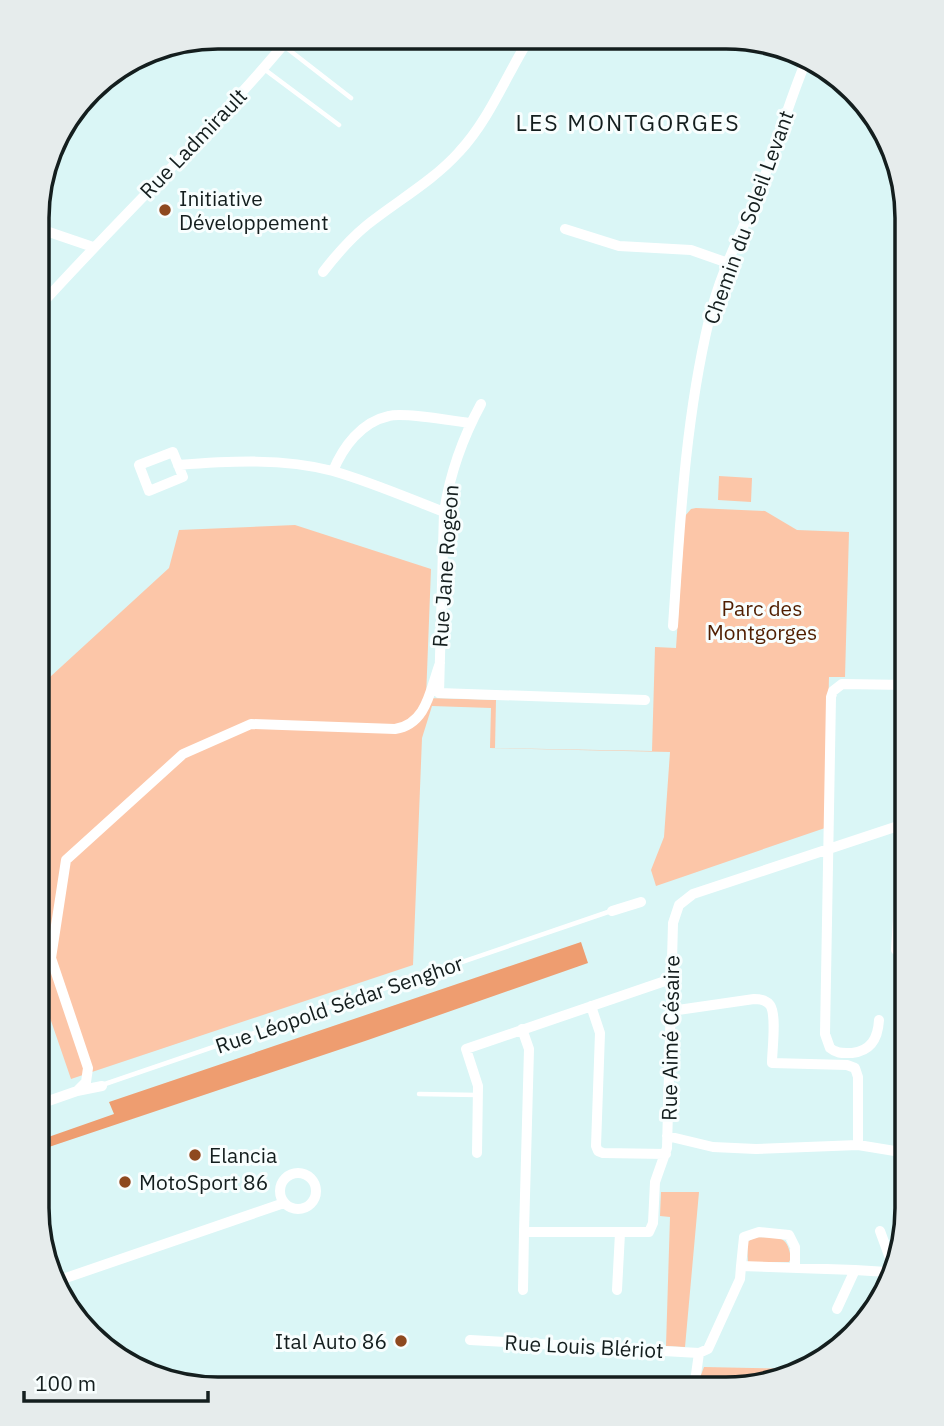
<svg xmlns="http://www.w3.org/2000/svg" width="944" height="1426" viewBox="0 0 944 1426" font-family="'IBM Plex Sans',sans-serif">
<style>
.green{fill:#fcc6a8}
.forest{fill:#ee9d70}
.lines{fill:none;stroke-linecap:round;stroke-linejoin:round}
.service{stroke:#fff;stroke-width:4.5}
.minor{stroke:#fff;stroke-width:10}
.poi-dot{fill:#8e491f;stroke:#f8fefe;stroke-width:2.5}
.labels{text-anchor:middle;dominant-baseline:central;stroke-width:6;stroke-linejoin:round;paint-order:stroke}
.street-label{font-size:21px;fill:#141e1e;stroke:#f8fefe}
.poi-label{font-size:21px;fill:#141e1e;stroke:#f8fefe;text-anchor:start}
.park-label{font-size:21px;fill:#501e00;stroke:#f8fefe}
.neighbourhood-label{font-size:23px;letter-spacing:2px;fill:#141e1e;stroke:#f8fefe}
.rim{fill:none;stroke:#141e1e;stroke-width:3.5}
</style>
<rect width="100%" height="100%" fill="#daf6f6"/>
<path class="green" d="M719,476L752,478L751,502L718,500Z
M696,508L765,511L797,530L849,532L845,677H829L825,828L656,886L651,870L664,837L670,752L490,748L491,708L432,706L422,738L413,965L71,1079L37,980L38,688L169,568L179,530L295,525L431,569L426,698L496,700L495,748L652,751L655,647L676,648L685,516L691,509Z
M661,1192H699L685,1347L666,1346L670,1217L660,1216Z
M755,1237C778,1238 787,1233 791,1258L789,1262H748L747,1242Z
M704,1367L804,1369L796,1375L726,1389H699V1380Z"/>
<path class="forest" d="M581,942L588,963L368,1040L37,1151V1141L114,1114L109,1102Z"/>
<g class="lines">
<path class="service" d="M584,39H616
M618,39L634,44
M284,46L351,98
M264,69L339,125
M102,1085L611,911
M419,1094L477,1095"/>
<path class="minor" d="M565,229L619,246L691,250L728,263
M38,231L49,232L93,247
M323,272C336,255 350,239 367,225C397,201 433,181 459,152C489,120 506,76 529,39
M38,308C121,216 211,132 290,37
M481,404C462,439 450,473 444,512L439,693L645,700
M173,452L183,477L149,491L139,465Z
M178,465C230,461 283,458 333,471C371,482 408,498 444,512
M333,471C343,447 361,422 389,416C403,412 453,421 470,423
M673,626C680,523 685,421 709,320C719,275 741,233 759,191C776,148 788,104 806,61
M612,911L641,902
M896,950L904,824
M591,1006L600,1033L596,1146L598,1151L603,1153L666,1154
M879,1020C878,1038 871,1051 852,1053C843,1053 837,1054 830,1048L825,1034L831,697L833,691L842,684L907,685
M522,1029L529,1049L524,1232H649L653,1223L655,1182L667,1148L673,923L679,905L693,894L907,823
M77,1091L86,1082L88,1068L51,958L66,860L183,754L251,724L395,729C427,724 430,690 440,663
M37,1105L77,1091L102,1086
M667,1136L713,1147L756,1149L858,1145V1077L855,1068L847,1065L772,1063C772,1050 777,1015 770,1005C766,1000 760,999 754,999L671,1011
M858,1145L907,1153
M477,1153L478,1086L466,1049L671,979
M280 1191a18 18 0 1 1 36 0a18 18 0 1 1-36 0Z
M880,1231L891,1261
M741,1266L744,1237L759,1232L789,1235L795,1247V1268
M54,1282L284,1203
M523,1290L524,1232
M617,1290L620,1233
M837,1309L855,1270L887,1272
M470,1340L699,1353
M694,1389L699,1353L708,1349L740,1279L741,1266L855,1270"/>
</g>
<g class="poi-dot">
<circle cx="165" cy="210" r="7"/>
<circle cx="195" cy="1155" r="7"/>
<circle cx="125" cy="1182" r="7"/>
<circle cx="401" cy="1341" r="7"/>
</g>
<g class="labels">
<g class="street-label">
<text transform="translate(193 143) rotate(-46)">Rue Ladmirault</text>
<text transform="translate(748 217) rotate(-70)">Chemin du Soleil Levant</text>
<text transform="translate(445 566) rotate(-86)">Rue Jane Rogeon</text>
<text transform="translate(339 1004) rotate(-19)">Rue Léopold Sédar Senghor</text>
<text transform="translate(670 1038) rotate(-89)">Rue Aimé Césaire</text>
<text transform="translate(584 1346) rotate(3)">Rue Louis Blériot</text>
</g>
<g class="poi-label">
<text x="179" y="198">Initiative<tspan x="179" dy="24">Développement</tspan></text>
<text x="209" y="1155">Elancia</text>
<text x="139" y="1182">MotoSport 86</text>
<text x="387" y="1341" text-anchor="end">Ital Auto 86</text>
</g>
<g class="park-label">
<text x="762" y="608">Parc des<tspan x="762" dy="24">Montgorges</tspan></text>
</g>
<g class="neighbourhood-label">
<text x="628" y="122">LES MONTGORGES</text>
</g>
</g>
<path d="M0 0H944V1426H0ZM218 49H726A169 169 0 0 1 895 218V1208A169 169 0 0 1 726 1377H218A169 169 0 0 1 49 1208V218A169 169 0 0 1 218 49Z" fill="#e6ecec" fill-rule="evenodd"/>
<path class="rim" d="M218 49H726A169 169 0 0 1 895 218V1208A169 169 0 0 1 726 1377H218A169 169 0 0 1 49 1208V218A169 169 0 0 1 218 49Z"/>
<path d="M24 1391v10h184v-10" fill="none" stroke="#141e1e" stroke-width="3.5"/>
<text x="35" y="1391" font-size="21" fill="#141e1e" stroke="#f8fefe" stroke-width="5" paint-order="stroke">100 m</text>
</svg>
